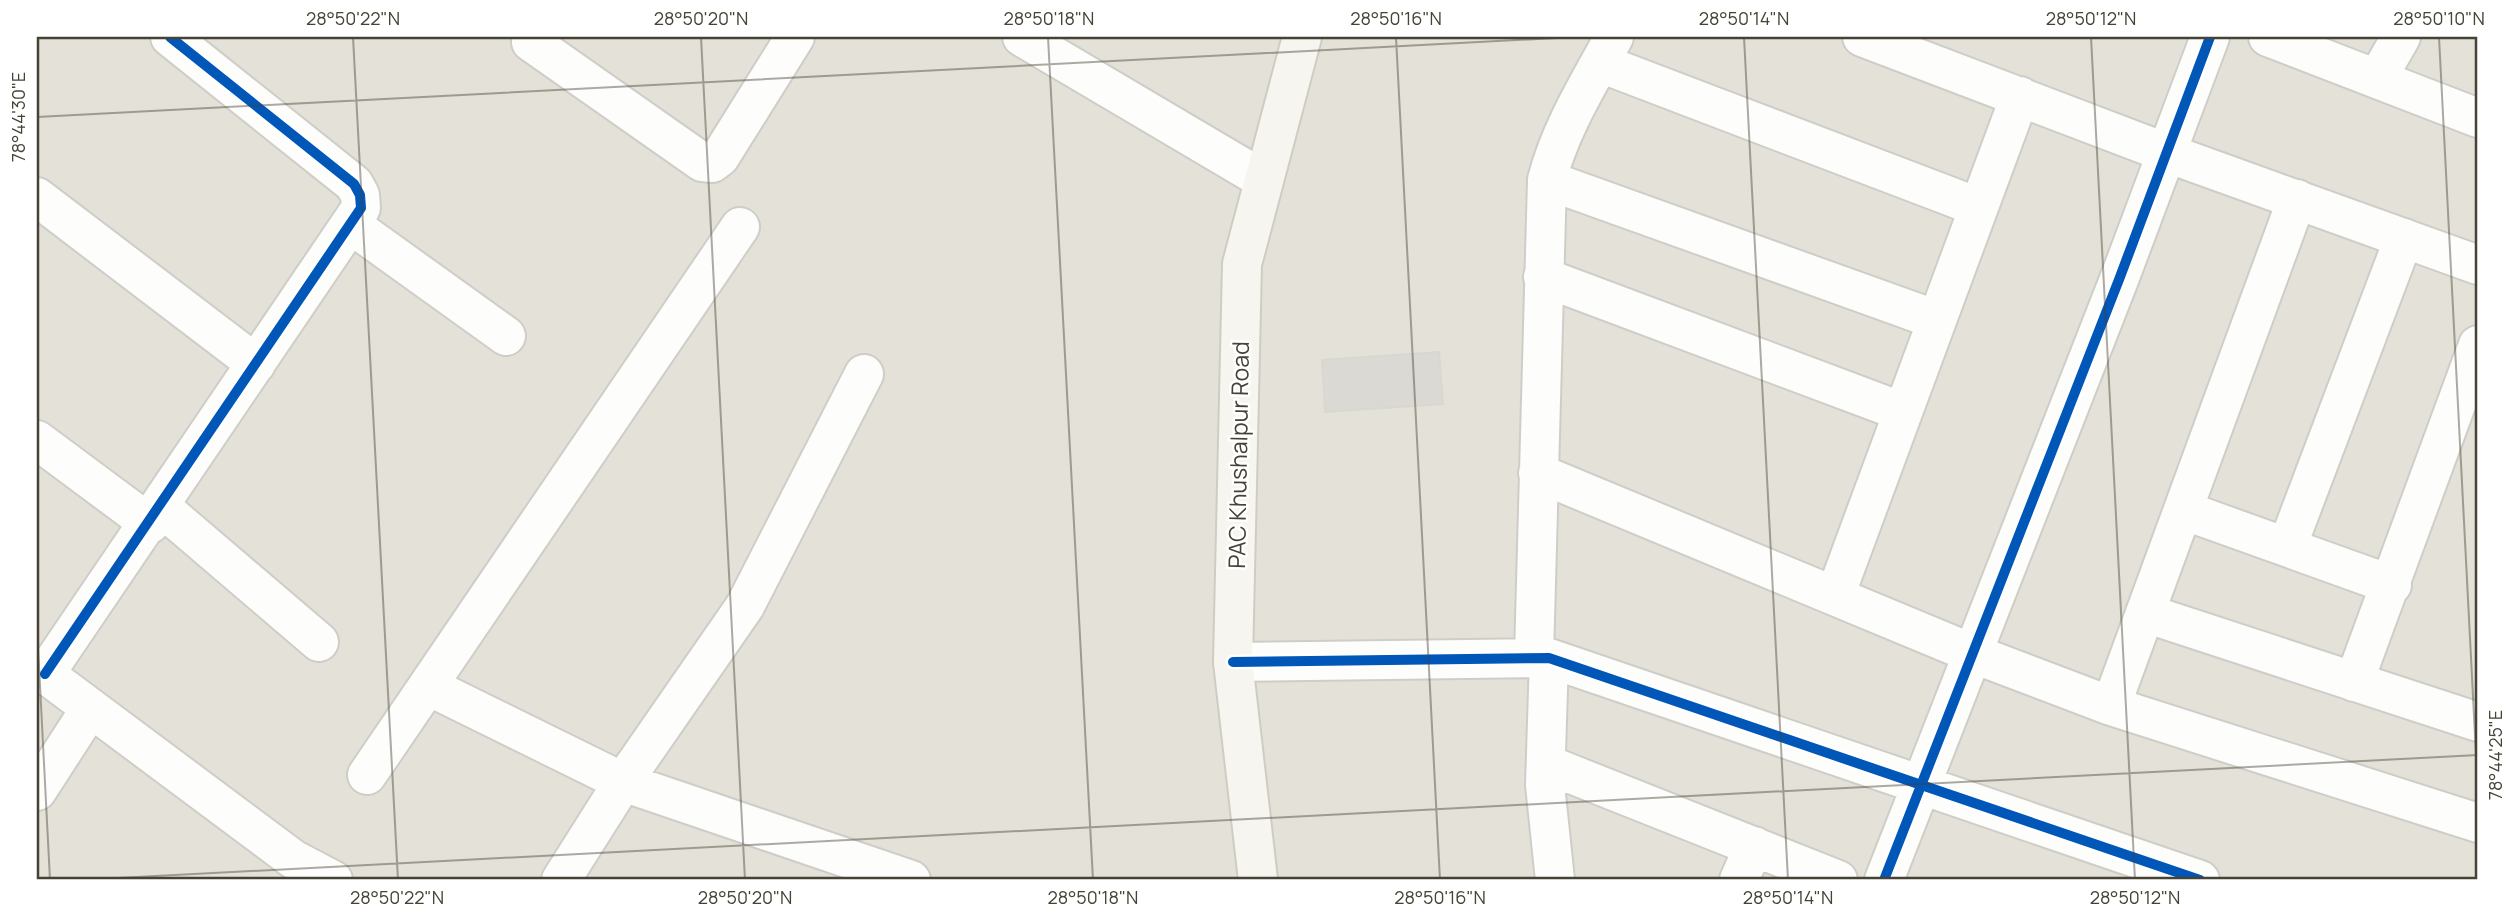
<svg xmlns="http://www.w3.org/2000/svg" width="2515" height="917" viewBox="0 0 2515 917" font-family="Manrope,sans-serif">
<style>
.residential{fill:#e4e2d8}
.building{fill:#dad9d3;stroke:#d8d7d0;stroke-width:2}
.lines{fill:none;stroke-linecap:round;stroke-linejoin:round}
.street-casing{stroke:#cecdc8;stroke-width:42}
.secondary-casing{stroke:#cfcdc2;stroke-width:42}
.street{stroke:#fdfdfc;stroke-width:38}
.secondary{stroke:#f6f5ef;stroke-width:38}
.cycleway-casing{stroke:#fff;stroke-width:15}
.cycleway{stroke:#0057b8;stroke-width:10}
.ticks{fill:none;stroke:#464236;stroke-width:2;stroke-opacity:0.45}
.labels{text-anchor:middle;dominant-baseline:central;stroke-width:5;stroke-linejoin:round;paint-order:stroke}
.street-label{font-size:23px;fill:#464236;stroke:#fff}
.neatline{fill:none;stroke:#464236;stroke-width:2.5}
.ticks-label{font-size:18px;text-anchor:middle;fill:#464236}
</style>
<rect width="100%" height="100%" fill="#f0f0eb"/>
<path class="residential" d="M37,37H2478V880H37Z"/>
<path class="building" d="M1439,352L1443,404L1325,412L1322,360Z"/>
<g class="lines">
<g class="street-casing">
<path id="street" d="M1022,37L1264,180
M1862,37L2167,153L2478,265
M2268,37L2478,118
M531,42L702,162L712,163L720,157L795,37
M1600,63L1978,207
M2378,77L2401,37
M1547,180L1937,320
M37,197L256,364
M350,224L506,336
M1543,277L1903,412
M37,440L150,524
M1538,473L1974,654L2111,706L2478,823
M161,507L319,642
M2183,510L2392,585
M2287,547L2404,238
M1835,596L2020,96
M2145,613L2478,722
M1534,656L1547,180C1560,129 1589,83 1614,37
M1549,658L1545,785L1555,880
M1233,662L1549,658L2200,880
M37,668L293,859L333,880
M45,674L361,208L360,195L354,184L170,37
M2354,682L2478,345
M428,686L623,782L911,880
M2111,706L2297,199
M1546,764L1838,880
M367,775L740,227
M37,791L90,709
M561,880L623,782L745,606L864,374
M1739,880L1754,846
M1884,880L2120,277L2210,37"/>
</g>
<g class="secondary-casing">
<path id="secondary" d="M1258,880L1233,662L1242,264L1302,37"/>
</g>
<use href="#street" class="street"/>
<use href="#secondary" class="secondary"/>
<g class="cycleway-casing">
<path id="cycleway" d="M1233,662L1549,658L2200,880
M45,674L361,208L360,195L354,184L170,37
M1884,880L2120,277L2210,37"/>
</g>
<use href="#cycleway" class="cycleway"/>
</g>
<path class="ticks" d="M353,37L398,880M701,37L745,880M1048,37L1093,880M1396,37L1440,880M1744,37L1788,880M2091,37L2135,880M2439,37L2478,793M37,117L1576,37M37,627L50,880M79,880L2478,755"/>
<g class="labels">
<g class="street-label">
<text transform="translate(1238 455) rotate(-89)">PAC Khushalpur Road</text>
</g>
</g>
<rect width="2515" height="917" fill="none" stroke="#ffffff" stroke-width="77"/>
<rect x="38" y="38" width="2438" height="840" class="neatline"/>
<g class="ticks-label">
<text x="353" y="25">28°50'22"N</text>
<text x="701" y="25">28°50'20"N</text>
<text x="1049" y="25">28°50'18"N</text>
<text x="1396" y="25">28°50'16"N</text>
<text x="1744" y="25">28°50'14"N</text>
<text x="2091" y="25">28°50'12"N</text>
<text x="2439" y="25">28°50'10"N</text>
<text transform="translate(19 117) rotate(-90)" y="6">78°44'30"E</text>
<text transform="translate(2496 755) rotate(-90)" y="6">78°44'25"E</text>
<text x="397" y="904">28°50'22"N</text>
<text x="745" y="904">28°50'20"N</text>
<text x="1093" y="904">28°50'18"N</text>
<text x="1440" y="904">28°50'16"N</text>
<text x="1788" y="904">28°50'14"N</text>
<text x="2135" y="904">28°50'12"N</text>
</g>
</svg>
